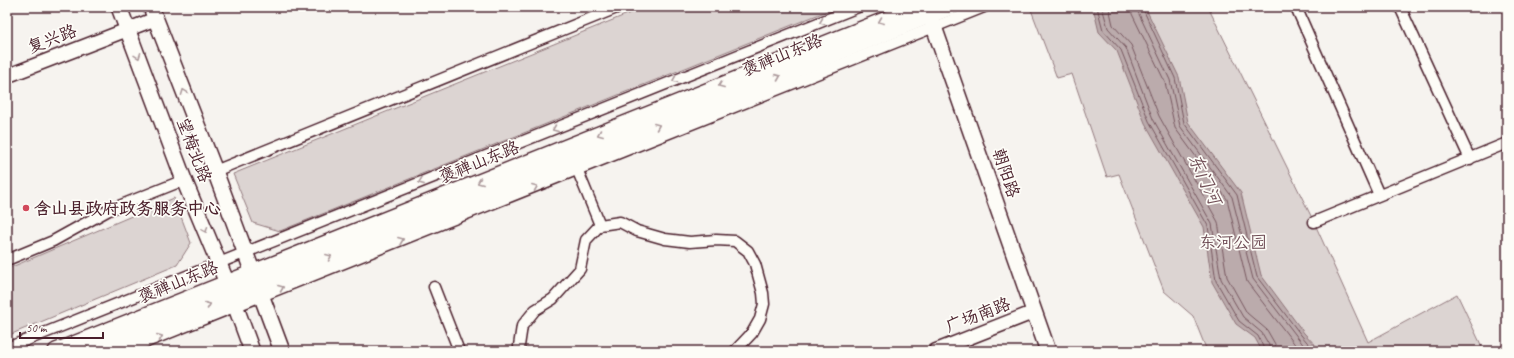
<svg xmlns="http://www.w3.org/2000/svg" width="1514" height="358" viewBox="0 0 1514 358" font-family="Caveat,'LXGW WenKai TC',sans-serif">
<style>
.green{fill:#dcd4d2;stroke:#937a7e}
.water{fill:#bbabac;stroke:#8e7378}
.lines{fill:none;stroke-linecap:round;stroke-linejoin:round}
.shore{stroke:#77575f;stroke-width:1}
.minor-casing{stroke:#4a1f2b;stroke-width:13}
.tertiary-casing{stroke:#4a1f2b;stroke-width:16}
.secondary-casing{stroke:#4a1f2b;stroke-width:18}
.minor{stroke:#fdfcf7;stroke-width:10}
.tertiary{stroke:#fdfcf7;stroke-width:13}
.secondary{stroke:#fdfcf7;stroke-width:15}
.oneway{stroke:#ac999b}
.poi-dot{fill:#d1495b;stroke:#fdfcf7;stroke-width:1.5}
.labels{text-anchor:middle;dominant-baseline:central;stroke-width:3.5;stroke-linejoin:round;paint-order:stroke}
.street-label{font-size:17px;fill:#4a1f2b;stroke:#fdfcf7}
.poi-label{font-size:17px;font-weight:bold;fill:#4a1f2b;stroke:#fdfcf7;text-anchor:start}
.park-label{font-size:17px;fill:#6e4c55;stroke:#fdfcf7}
.water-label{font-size:18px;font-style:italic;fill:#725058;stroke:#fdfcf7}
</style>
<rect width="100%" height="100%" fill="#f6f3ef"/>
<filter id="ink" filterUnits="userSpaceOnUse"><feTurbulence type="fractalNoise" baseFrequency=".025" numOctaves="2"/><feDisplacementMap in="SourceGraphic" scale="8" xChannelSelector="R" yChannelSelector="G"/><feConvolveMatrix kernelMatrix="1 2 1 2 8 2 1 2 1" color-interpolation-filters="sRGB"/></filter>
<g filter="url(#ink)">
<path class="green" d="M645,7H837L280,231L253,223L233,174Z
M1030,7H1208L1314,222L1368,342L1457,294L1484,351H1207L1193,316L1164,291L1119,174L1107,177L1072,74L1057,78Z
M174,198L191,243L177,265L7,336V269Z"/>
<path class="water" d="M1093,7H1145L1179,77L1188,122L1241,193L1261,275L1304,333L1317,347V351H1262L1255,338L1236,324L1212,282L1204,227L1145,123L1117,51L1099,32Z"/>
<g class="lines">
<path class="shore" d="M1097,7L1103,30L1121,50L1149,121L1208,226L1216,281L1239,321L1258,336L1265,351
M1102,7L1108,28L1126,48L1153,119L1212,224L1221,279L1243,317L1262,333L1269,345L1270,351
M1109,7L1113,25L1131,45L1159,116L1218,222L1227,277L1247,313L1267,330L1275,344L1276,351
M1131,7L1132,14L1165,82L1175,128L1227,199L1247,282L1300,351
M1137,7L1138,12L1170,80L1180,126L1232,197L1253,279L1308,351
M1142,7L1175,78L1184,123L1237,195L1257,277L1301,335L1312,348L1313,351"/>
<g class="minor-casing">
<path id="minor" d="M1296,7L1379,195
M1400,7L1470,159
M575,164L600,225
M215,171L619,7
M1314,222L1507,143
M7,260L53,241L109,210L184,180
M434,287L459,351
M7,348L858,7
M124,351L984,7
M520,351L519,346L522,326L535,310L553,299L580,269L586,240L600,225L620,222L637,231L665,239L690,242L716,240L735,241L748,251L755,264L763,293L764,304L760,319L752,333L735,351"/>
</g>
<g class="tertiary-casing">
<path id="tertiary" d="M7,76L155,19
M935,351L1034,312"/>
</g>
<g class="secondary-casing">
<path id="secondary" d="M119,7L184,180L227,283L252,351
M151,7L215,171L282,351
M927,7L1048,351
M56,351L917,7
M94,351L573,160L951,7"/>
</g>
<use href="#minor" class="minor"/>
<use href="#tertiary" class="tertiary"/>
<use href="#secondary" class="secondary"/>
</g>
<defs><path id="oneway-chevron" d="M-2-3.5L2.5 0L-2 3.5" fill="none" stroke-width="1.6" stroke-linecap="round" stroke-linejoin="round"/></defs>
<g class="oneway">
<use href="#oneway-chevron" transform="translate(881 21) rotate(158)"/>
<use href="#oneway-chevron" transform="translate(822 22) rotate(158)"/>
<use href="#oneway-chevron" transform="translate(138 56) rotate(69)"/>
<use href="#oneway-chevron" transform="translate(778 77) rotate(-22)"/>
<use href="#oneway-chevron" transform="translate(675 80) rotate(158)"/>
<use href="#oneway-chevron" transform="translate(721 85) rotate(158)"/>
<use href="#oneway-chevron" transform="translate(184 92) rotate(-111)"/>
<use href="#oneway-chevron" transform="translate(657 126) rotate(-22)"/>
<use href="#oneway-chevron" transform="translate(555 129) rotate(158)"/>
<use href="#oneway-chevron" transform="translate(600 134) rotate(158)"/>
<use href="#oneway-chevron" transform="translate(421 182) rotate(158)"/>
<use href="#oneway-chevron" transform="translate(480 182) rotate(158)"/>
<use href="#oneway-chevron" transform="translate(535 187) rotate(-22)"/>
<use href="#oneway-chevron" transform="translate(205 230) rotate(67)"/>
<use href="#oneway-chevron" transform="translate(401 240) rotate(-22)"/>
<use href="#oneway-chevron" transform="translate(329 257) rotate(-22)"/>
<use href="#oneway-chevron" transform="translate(281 288) rotate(-22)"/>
<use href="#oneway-chevron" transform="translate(208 305) rotate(-22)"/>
<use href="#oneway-chevron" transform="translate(160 337) rotate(-22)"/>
</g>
</g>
<circle class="poi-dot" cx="26" cy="208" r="4"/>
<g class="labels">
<g class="street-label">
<text transform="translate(52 39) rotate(-21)">复兴路</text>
<text transform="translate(782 55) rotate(-22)">褒禅山东路</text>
<text transform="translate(194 150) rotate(69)">望梅北路</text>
<text transform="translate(479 162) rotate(-22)">褒禅山东路</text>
<text transform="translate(1006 173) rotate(71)">朝阳路</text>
<text transform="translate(178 282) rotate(-22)">褒禅山东路</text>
<text transform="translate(978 315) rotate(-21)">广场南路</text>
</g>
<g class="poi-label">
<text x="34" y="208">含山县政府政务服务中心</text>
</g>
<g class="park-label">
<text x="1233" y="242">东河公园</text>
</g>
<g class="water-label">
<text transform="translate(1205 179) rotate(65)">东门河</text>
</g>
</g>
<rect width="1514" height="358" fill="none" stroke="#fdfcf7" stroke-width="24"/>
<rect x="12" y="12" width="1490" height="334" fill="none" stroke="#4a1f2b" stroke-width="1.5" filter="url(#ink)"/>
<path d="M20 332v6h83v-6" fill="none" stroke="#4a1f2b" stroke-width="2"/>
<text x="26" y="332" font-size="12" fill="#4a1f2b" stroke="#fdfcf7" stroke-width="3" paint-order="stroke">50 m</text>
</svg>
